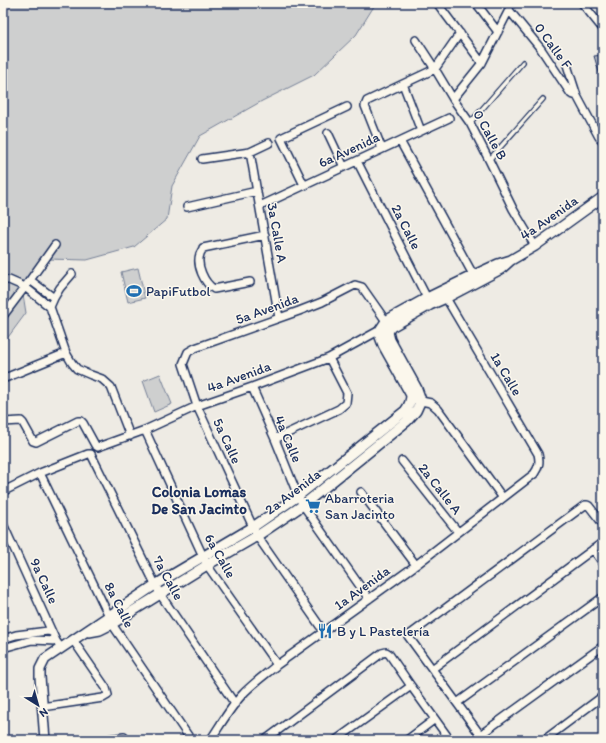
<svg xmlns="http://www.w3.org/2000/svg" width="606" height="743" viewBox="0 0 606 743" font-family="Itim,sans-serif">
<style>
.green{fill:#cecfcf;stroke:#747f96}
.building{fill:#b9bcc3;stroke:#1b2f5e}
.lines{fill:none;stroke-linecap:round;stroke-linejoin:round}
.service-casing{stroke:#1b2f5e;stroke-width:6}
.minor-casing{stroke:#1b2f5e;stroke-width:10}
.tertiary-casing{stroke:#1b2f5e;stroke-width:12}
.service{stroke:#fbf7ec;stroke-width:3.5}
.minor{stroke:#fbf7ec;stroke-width:7}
.tertiary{stroke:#fbf7ec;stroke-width:9}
.labels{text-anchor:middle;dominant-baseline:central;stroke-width:3;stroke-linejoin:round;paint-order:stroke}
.street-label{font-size:14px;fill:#1b2f5e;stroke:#fbf7ec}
.poi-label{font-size:14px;fill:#1b2f5e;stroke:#fbf7ec;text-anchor:start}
.neighbourhood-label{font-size:15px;font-weight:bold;fill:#1b2f5e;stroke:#fbf7ec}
</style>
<rect width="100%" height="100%" fill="#eeebe4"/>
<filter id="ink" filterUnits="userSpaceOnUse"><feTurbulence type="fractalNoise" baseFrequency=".025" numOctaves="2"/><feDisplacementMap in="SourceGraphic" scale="8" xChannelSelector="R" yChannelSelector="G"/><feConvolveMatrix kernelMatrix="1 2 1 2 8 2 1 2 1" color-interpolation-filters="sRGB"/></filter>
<g filter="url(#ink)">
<path class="green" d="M3,3H376L356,35L314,75L262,101L200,136L172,186L167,219L134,247L87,260L47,259L22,288L26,313L3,344Z
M138,268L145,298L128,302L121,272Z
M160,374L172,404L154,412L143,381Z"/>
<path class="building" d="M603,55V82H602L594,56Z"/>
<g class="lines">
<g class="service-casing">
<path id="service" d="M470,123L523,62
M489,160L543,99"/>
</g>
<g class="minor-casing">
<path id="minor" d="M437,3L482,63
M476,3L498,32
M582,3L603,29
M509,10L541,49L571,94L577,96L599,137L603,141
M416,40L435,69L453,99L470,123L489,160L513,209L535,246
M567,65L577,96
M403,84L421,131
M453,99L482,63L509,10L510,3
M328,133L344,167
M400,141L476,280
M382,149L365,106L367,101L403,84L435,69L460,33
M250,152L279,318
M202,159L250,152L269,143
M357,161L429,302
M304,185L281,138L347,107
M260,206L449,118
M187,207L257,191
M72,274L60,288L54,298L50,307L66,353L72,363L77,369L91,375L102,379L111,387L130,436
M3,280H9L25,287L55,245
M30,280L54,298
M250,282L214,289C204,283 196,265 200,254C200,253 203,249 203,248L265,235
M3,316L25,287L50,307
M5,378L66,353
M252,387L275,439L298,496L303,505L369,599
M411,399L431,403L438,409L503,498
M3,422L21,421L23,423L33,441L36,442L78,421H81L83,423L95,445L98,447L145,430L197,406L252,387L329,358L380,330L384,331
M145,430L207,565L277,665
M275,439L339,409L346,403L347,393L329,358
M402,461L458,532
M40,473L109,616L112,624L191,740
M6,490L40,473L88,454H91L160,594L235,704
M361,492L416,565
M3,524L56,641L61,648
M593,549L603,563
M324,632L257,536L253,527L197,406L183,364L188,352L195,348L299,311L322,302L355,285L362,287L388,324
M3,639L16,635L48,631L52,632
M3,648L32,640L56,641
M432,669L603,542
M457,703L603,597
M42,707L103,698L108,695L106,688L73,640
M480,735L603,646
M101,740L124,737
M209,740L211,739C221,724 230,708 242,695C252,684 265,675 277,665L416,565L534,474C539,467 540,462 538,454L446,298
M265,740L382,653L386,652L389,654L411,686L450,740
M336,740L411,686
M407,740L435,719
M484,740L408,636L585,505H587L589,506L603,524
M544,740L603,696"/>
</g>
<g class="tertiary-casing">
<path id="tertiary" d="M89,632L100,630L112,624L207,565L257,536L303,505L407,421L416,411L421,400L417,389L390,340L388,332L391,327L430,305L446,298L501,269L511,260L535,246L603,197
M45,740L40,677V669L45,659L155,585L253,527L298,496L405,411C409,406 411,402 411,395L383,345L380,337V330L386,321L389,319L427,298L474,275L498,264L511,260"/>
</g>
<use href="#service" class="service"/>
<use href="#minor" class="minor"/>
<use href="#tertiary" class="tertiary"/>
</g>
</g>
<defs>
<g id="stadium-bare" transform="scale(1.2)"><path d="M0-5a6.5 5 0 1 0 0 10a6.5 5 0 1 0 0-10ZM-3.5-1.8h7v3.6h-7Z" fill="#1f6fb2" stroke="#fbf7ec" stroke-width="2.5" paint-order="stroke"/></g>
<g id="supermarket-bare" transform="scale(1.2)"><path d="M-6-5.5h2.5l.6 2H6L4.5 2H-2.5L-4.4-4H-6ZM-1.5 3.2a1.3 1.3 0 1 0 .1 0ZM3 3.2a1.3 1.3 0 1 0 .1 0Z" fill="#1f6fb2" stroke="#fbf7ec" stroke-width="2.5" paint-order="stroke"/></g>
<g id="restaurant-bare" transform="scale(1.2)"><path d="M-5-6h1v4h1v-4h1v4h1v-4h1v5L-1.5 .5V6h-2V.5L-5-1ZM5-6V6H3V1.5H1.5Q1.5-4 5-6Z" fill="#1f6fb2" stroke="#fbf7ec" stroke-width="2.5" paint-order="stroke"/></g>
</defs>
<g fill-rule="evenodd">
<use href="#stadium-bare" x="134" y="291"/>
<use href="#supermarket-bare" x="313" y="506"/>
<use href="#restaurant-bare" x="325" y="631"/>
</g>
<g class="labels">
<g class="street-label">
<text transform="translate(553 46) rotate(54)">0 Calle F</text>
<text transform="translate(490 135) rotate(61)">0 Calle B</text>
<text transform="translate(349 150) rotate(-25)">6a Avenida</text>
<text transform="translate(549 218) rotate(-35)">4a Avenida</text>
<text transform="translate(406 227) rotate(63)">2a Calle</text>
<text transform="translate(277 233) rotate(80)">3a Calle A</text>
<text transform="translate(267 309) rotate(-20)">5a Avenida</text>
<text transform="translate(506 374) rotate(59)">1a Calle</text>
<text transform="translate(239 377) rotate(-20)">4a Avenida</text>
<text transform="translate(288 439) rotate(67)">4a Calle</text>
<text transform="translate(227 441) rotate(65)">5a Calle</text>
<text transform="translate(440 489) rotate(52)">2a Calle A</text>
<text transform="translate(293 492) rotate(-37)">2a Avenida</text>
<text transform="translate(220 556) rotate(60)">6a Calle</text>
<text transform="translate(168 578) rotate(61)">7a Calle</text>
<text transform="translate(44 581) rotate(65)">9a Calle</text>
<text transform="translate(362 588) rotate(-36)">1a Avenida</text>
<text transform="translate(119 605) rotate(63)">8a Calle</text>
</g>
<g class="poi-label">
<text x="146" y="291">PapiFutbol</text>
<text x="325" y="498">Abarroteria<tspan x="325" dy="16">San Jacinto</tspan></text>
<text x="337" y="631">B y L Pastelería</text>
</g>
<g class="neighbourhood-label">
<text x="199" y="492">Colonia Lomas<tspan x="199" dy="17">De San Jacinto</tspan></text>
</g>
</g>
<rect width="606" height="743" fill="none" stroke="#fbf7ec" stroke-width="16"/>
<rect x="8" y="8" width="590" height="727" fill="none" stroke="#1b2f5e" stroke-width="1.5" filter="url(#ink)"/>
<g transform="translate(38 705) rotate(143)" stroke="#fbf7ec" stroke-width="3" paint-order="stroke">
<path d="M0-3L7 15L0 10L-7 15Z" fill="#1b2f5e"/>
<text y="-6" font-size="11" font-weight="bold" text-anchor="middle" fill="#1b2f5e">N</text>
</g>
</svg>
